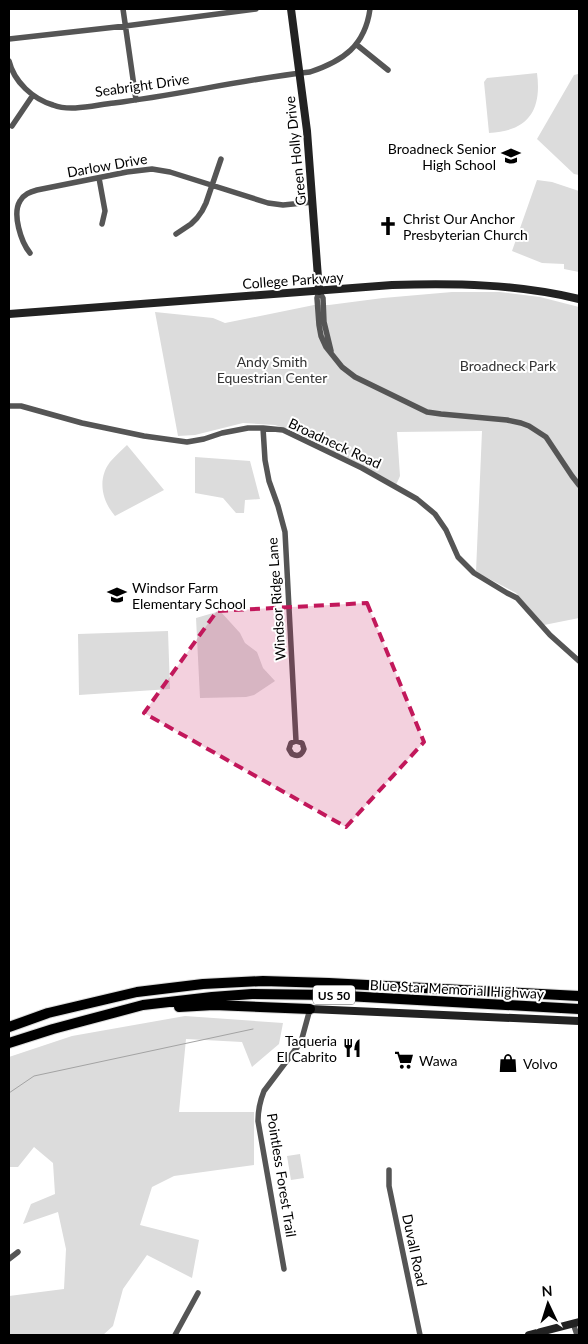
<svg xmlns="http://www.w3.org/2000/svg" width="588" height="1344" viewBox="0 0 588 1344" font-family="Lato,sans-serif">
<style>
.green{fill:#dcdcdc}
.lines{fill:none;stroke-linecap:round;stroke-linejoin:round}
.stream{stroke:#a3a3a3;stroke-width:1}
.highway-casing{stroke:#dbdbdb;stroke-width:12}
.street{stroke:#555;stroke-width:5.5}
.secondary{stroke:#222;stroke-width:8}
.highway{stroke:#000;stroke-width:10}
.marked{fill:#c2185b;fill-opacity:0.2;stroke:#c2185b;stroke-width:4;stroke-dasharray:10 6;stroke-linejoin:round}
.labels{text-anchor:middle;dominant-baseline:central;stroke-width:4;stroke-linejoin:round;paint-order:stroke}
.shield{fill:#fff;stroke:#4c4c4c;stroke-width:1}
.shield-label{font-size:12px;font-weight:bold;fill:#000}
.street-label{font-size:14px;fill:#000;stroke:#fff}
.poi-label{font-size:14px;fill:#000;stroke:#fff;text-anchor:start}
.park-label{font-size:14px;fill:#333;stroke:#fff}
</style>
<rect width="100%" height="100%" fill="#fff"/>
<path class="green" d="M537,73C542,111 528,131 489,133L484,82L487,78Z
M578,74L579,75V175L574,174L537,139L574,75Z
M537,180L552,182L579,191V272L564,269V264L542,263L512,251Z
M452,292H500L540,297L579,307V618L544,625L516,593L476,572L482,431L397,432L400,476L396,485L296,432L275,425L243,423L195,435L178,436L155,312L213,318L225,323L314,305H329L383,298Z
M127,445L164,490L115,516C102,501 97,479 110,462C115,456 121,451 127,445Z
M195,457L250,461L260,499L245,500L244,513H236L223,498L195,493Z
M220,611L240,633L245,643L257,652L263,668L275,681L254,695L246,697L200,698L196,618Z
M168,631L170,689L79,695L78,634Z
M185,1016L283,1023L279,1044L252,1067L242,1042L186,1039L179,1112H254V1165L174,1176L152,1187L140,1225L199,1240L192,1278L147,1255L123,1289L113,1326L103,1335H9V1296L64,1289L66,1249L58,1212L23,1224L31,1204L55,1194L53,1163L34,1147L18,1167H9V1057L72,1036Z
M300,1154L304,1178L291,1180L287,1156Z"/>
<g class="lines">
<path class="stream" d="M9,1093L34,1076L253,1029"/>
<g class="highway-casing">
<path id="highway" d="M179,1007L214,1005L310,1009
M9,1027L48,1013L137,992L203,984L263,981L329,983L579,996
M9,1043L53,1029L143,1005L212,997L252,994L329,995L579,1009"/>
</g>
<path class="street" d="M123,9L136,100
M9,39L125,26L256,9
M357,45L388,70
M9,61C14,82 33,99 53,105C71,112 95,105 114,103C179,95 244,79 310,72C343,61 365,46 370,9
M12,126L33,95
M99,178L105,211L102,224
M176,234L191,224L197,218L202,211L206,203L221,159
M30,253C21,242 12,214 20,201C24,194 30,192 37,190L127,172L152,169L170,172L268,203L283,205L313,202
M319,291L317,298L319,325L321,336L326,347L342,367L355,377L427,412L441,414L507,420L521,423L529,426L546,437L572,476L579,485
M319,291L323,298L324,322L331,351
M9,406H21L82,423L144,436L187,442L204,439L222,433L248,428H263L283,430L362,468L417,499L435,514L446,530L458,557L474,573L507,593L517,598L550,635L579,661
M263,428L265,460L269,481L278,506L285,532L296,741L291,743L289,749L292,754C298,757 302,755 304,749L302,743L296,741
M389,1170V1186L420,1335
M9,1259L18,1252
M284,1269L258,1121C258,1110 260,1101 264,1091L301,1042L310,1009
M573,1323L577,1335
M175,1335L198,1293"/>
<path class="secondary" d="M291,9L307,131L319,291
M9,314L392,285C455,283 517,284 579,299
M310,1009L579,1021
M529,1335L579,1322"/>
<use href="#highway" class="highway"/>
</g>
<path class="marked" d="M367,603L424,742L346,827L144,713L217,611Z"/>
<defs>
<g id="school-bare" transform="scale(1.5)"><path d="M0-5L7-2L0 1L-7-2ZM-4 1L0 2.5L4 1V4Q0 6-4 4Z" fill="#000" stroke="#fff" stroke-width="2.5" paint-order="stroke"/></g>
<g id="church-bare" transform="scale(1.5)"><path d="M-1.2-6h2.4v3.5h3.3v2.4h-3.3V6h-2.4V-.1h-3.3v-2.4h3.3Z" fill="#000" stroke="#fff" stroke-width="2.5" paint-order="stroke"/></g>
<g id="restaurant-bare" transform="scale(1.5)"><path d="M-5-6h1v4h1v-4h1v4h1v-4h1v5L-1.5 .5V6h-2V.5L-5-1ZM5-6V6H3V1.5H1.5Q1.5-4 5-6Z" fill="#000" stroke="#fff" stroke-width="2.5" paint-order="stroke"/></g>
<g id="supermarket-bare" transform="scale(1.5)"><path d="M-6-5.5h2.5l.6 2H6L4.5 2H-2.5L-4.4-4H-6ZM-1.5 3.2a1.3 1.3 0 1 0 .1 0ZM3 3.2a1.3 1.3 0 1 0 .1 0Z" fill="#000" stroke="#fff" stroke-width="2.5" paint-order="stroke"/></g>
<g id="shop-bare" transform="scale(1.5)"><path d="M-5-2.5h2.3a2.7 3.5 0 0 1 5.4 0H5L5.5 6h-11ZM-1.5-2.5h3a1.5 2.3 0 0 0-3 0Z" fill="#000" stroke="#fff" stroke-width="2.5" paint-order="stroke"/></g>
</defs>
<g fill-rule="evenodd">
<use href="#school-bare" x="511" y="156"/>
<use href="#church-bare" x="388" y="226"/>
<use href="#school-bare" x="117" y="595"/>
<use href="#restaurant-bare" x="352" y="1048"/>
<use href="#supermarket-bare" x="404" y="1060"/>
<use href="#shop-bare" x="508" y="1063"/>
</g>
<g class="labels">
<rect class="shield" x="313" y="985.5" width="42" height="19" rx="4"/>
<g class="shield-label">
<text x="334" y="995">US 50</text>
</g>
<g class="street-label">
<text transform="translate(142 85) rotate(-8)">Seabright Drive</text>
<text transform="translate(295 151) rotate(-96)">Green Holly Drive</text>
<text transform="translate(107 165) rotate(-10)">Darlow Drive</text>
<text transform="translate(293 280) rotate(-4)">College Parkway</text>
<text transform="translate(335 443) rotate(25)">Broadneck Road</text>
<text transform="translate(276 599) rotate(-94)">Windsor Ridge Lane</text>
<text transform="translate(457 989) rotate(3)">Blue Star Memorial Highway</text>
<text transform="translate(282 1175) rotate(81)">Pointless Forest Trail</text>
<text transform="translate(415 1250) rotate(78)">Duvall Road</text>
</g>
<g class="poi-label">
<text x="496" y="148" text-anchor="end">Broadneck Senior<tspan x="496" dy="16">High School</tspan></text>
<text x="403" y="218">Christ Our Anchor<tspan x="403" dy="16">Presbyterian Church</tspan></text>
<text x="132" y="587">Windsor Farm<tspan x="132" dy="16">Elementary School</tspan></text>
<text x="337" y="1040" text-anchor="end">Taqueria<tspan x="337" dy="16">El Cabrito</tspan></text>
<text x="419" y="1060">Wawa</text>
<text x="523" y="1063">Volvo</text>
</g>
<g class="park-label">
<text x="272" y="361">Andy Smith<tspan x="272" dy="16">Equestrian Center</tspan></text>
<text x="508" y="365">Broadneck Park</text>
</g>
</g>
<rect width="588" height="1344" fill="none" stroke="#000000" stroke-width="20"/>
<g transform="translate(548 1304) rotate(356)" stroke="#ffffff" stroke-width="4" paint-order="stroke">
<path d="M0-4L9 19L0 12L-9 19Z" fill="#000000"/>
<text y="-8" font-size="14" font-weight="bold" text-anchor="middle" fill="#000000">N</text>
</g>
</svg>
